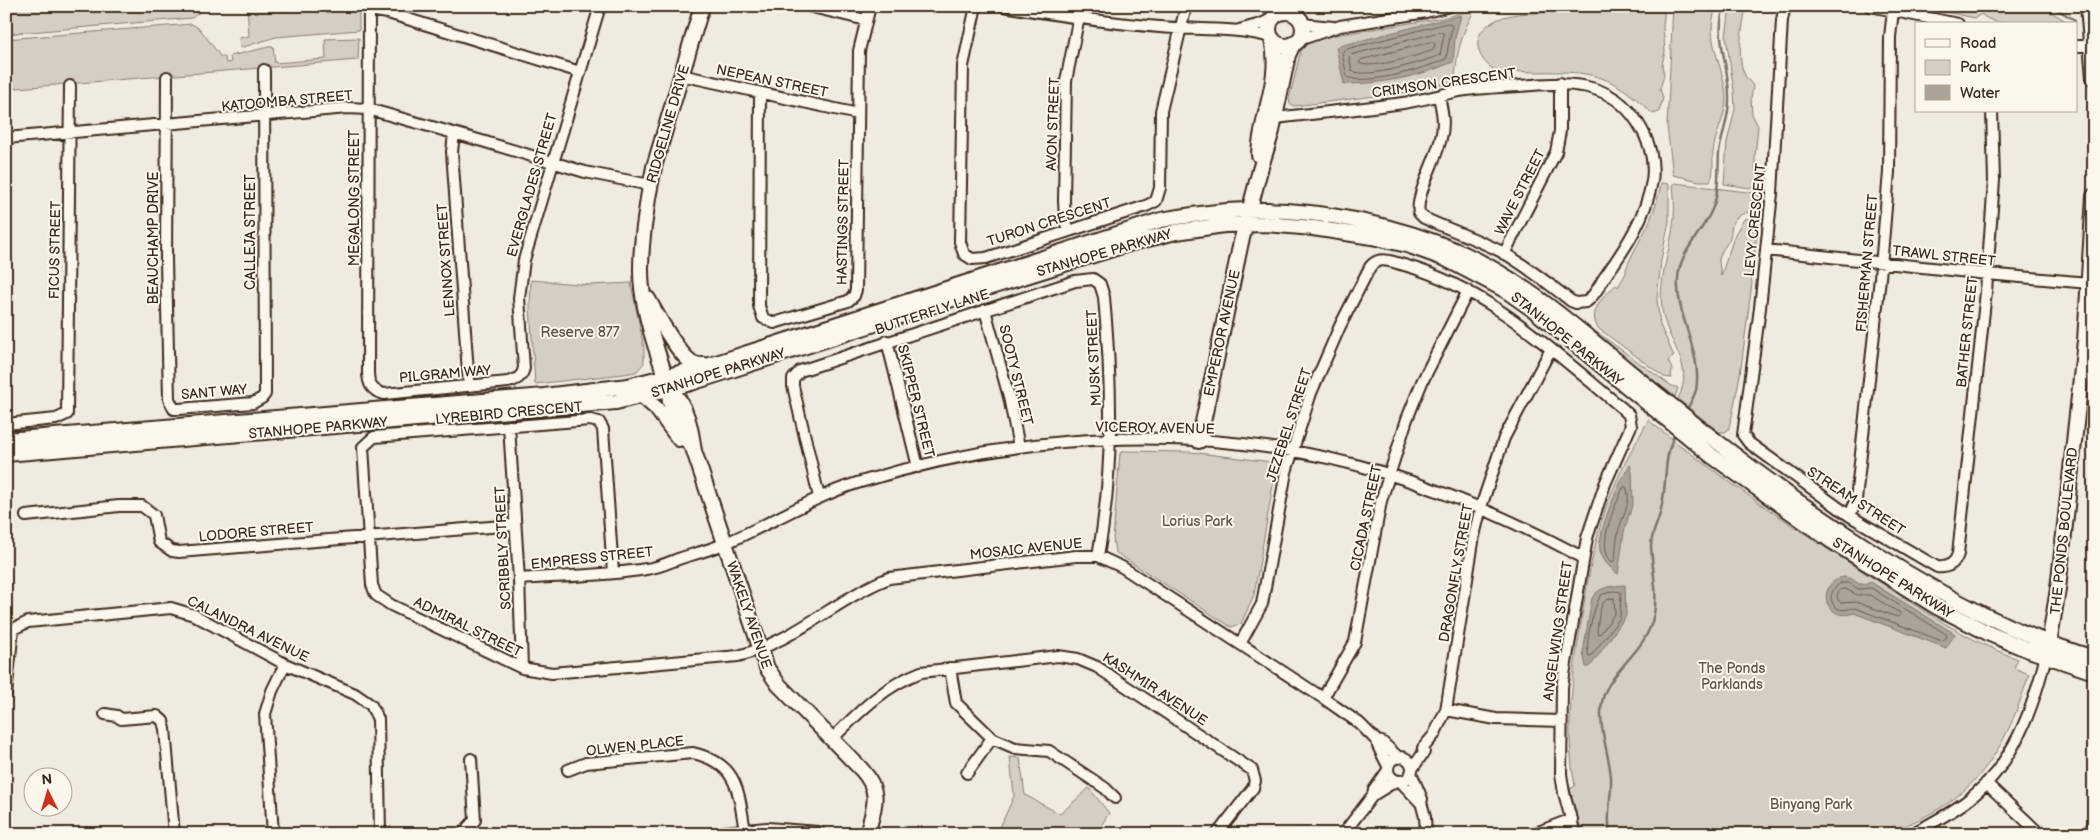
<svg xmlns="http://www.w3.org/2000/svg" width="2100" height="840" viewBox="0 0 2100 840" font-family="'Balsamiq Sans',sans-serif">
<style>
.green{fill:#d5cec3;stroke:#887c70}
.water{fill:#aca397;stroke:#7f7367}
.lines{fill:none;stroke-linecap:round;stroke-linejoin:round}
.shore{stroke:#685a4e;stroke-width:1}
.stream{stroke:#7f7367;stroke-width:2.5}
.street-casing{stroke:#3b2a1e;stroke-width:14}
.secondary-casing{stroke:#3b2a1e;stroke-width:18}
.street{stroke:#fbf7ec;stroke-width:10}
.secondary{stroke:#fbf7ec;stroke-width:14}
.labels{text-anchor:middle;dominant-baseline:central;stroke-width:4;stroke-linejoin:round;paint-order:stroke}
.street-label{font-size:14px;fill:#3b2a1e;stroke:#fbf7ec}
.park-label{font-size:14px;fill:#625347;stroke:#fbf7ec}
</style>
<rect width="100%" height="100%" fill="#f0ebe0"/>
<filter id="ink" filterUnits="userSpaceOnUse"><feTurbulence type="fractalNoise" baseFrequency=".02" numOctaves="2"/><feDisplacementMap in="SourceGraphic" scale="10" xChannelSelector="R" yChannelSelector="G"/><feConvolveMatrix kernelMatrix="1 2 1 2 8 2 1 2 1" color-interpolation-filters="sRGB"/></filter>
<g filter="url(#ink)">
<path class="green" d="M44,6H207L192,18L6,34V9Z
M247,6H359V30L276,37L240,48L239,38L249,36Z
M1598,6H1665L1663,27L1665,51L1662,65L1664,75L1660,89L1663,98L1659,112L1653,114C1611,74 1593,71 1536,72C1523,72 1511,70 1498,72C1478,62 1468,37 1491,23C1520,4 1568,20 1598,6Z
M1673,6H1717C1702,39 1726,67 1726,100C1725,118 1715,134 1713,152C1712,162 1715,172 1710,181H1699L1673,175L1667,126Z
M1730,6H1746C1743,27 1736,54 1744,73C1746,79 1751,82 1753,86L1751,98L1752,114L1758,126L1755,157L1756,183L1754,187L1750,188L1724,184L1727,142L1735,109L1734,91L1726,37Z
M1916,6H2041L2071,24C2049,24 1997,30 1981,14L1975,18Z
M1475,9C1461,35 1456,53 1455,82L1408,92L1294,106L1290,104L1289,99L1301,50L1305,43L1329,36L1442,18Z
M192,24L200,29L221,57H225L226,63L231,62L230,56L273,46L275,63L326,59L325,39L359,38L358,60L6,89V39Z
M1661,183L1669,184V222L1661,260L1657,299L1660,325L1674,356L1668,361L1672,369L1671,378L1664,377L1598,328C1587,312 1604,295 1616,285L1618,287L1626,273C1624,266 1646,231 1650,220C1655,208 1659,196 1661,183Z
M1675,183L1755,193L1761,198C1759,215 1749,209 1739,216C1729,221 1733,232 1729,240C1725,247 1720,252 1719,261C1719,266 1721,272 1721,276L1735,234L1744,219L1754,218L1758,224L1754,261L1749,265L1752,283L1740,375L1732,416L1728,430L1725,432H1719L1678,399C1696,363 1666,343 1662,309C1658,278 1671,249 1674,218C1675,207 1674,195 1673,184Z
M531,280L590,285L631,283L644,348V363L636,372L624,374L535,384L530,307Z
M1594,330L1670,385L1678,388L1675,397L1593,332Z
M1648,420C1720,478 1797,530 1875,579C1921,609 1966,640 2018,659L2014,668L2029,674C2003,760 1970,806 1881,834H1582L1570,789L1575,786C1564,729 1573,673 1582,616C1589,573 1596,528 1614,487C1623,464 1637,442 1648,420Z
M1125,451L1190,452L1272,462L1276,468L1254,595L1241,624L1231,627L1115,552L1113,538L1120,453Z
M1010,757L1020,758L1025,795L1060,814L1089,788L1109,813L1096,834H997L1014,796Z"/>
<path class="water" d="M1461,15L1455,38L1453,62C1418,77 1382,84 1344,84L1336,47Z
M1630,465L1632,472L1633,502L1624,532L1618,574C1610,568 1602,560 1600,550C1597,533 1620,479 1630,465Z
M1844,577L1852,579L1859,584H1868L1869,581L1955,634L1946,648L1854,613C1842,617 1833,614 1827,603C1824,590 1831,579 1844,577Z
M1625,585L1626,616L1592,664L1588,667H1586L1583,653L1592,598C1600,586 1612,586 1625,585Z"/>
<g class="lines">
<path class="shore" d="M1449,23L1452,26L1446,59C1426,68 1367,86 1347,77L1342,53L1344,50Z
M1441,32L1444,34L1440,55C1423,62 1368,79 1352,71L1349,57L1351,55Z
M1432,42L1435,44L1433,50C1420,55 1371,70 1359,63L1361,60Z
M1626,487C1633,501 1621,519 1618,533C1616,542 1616,551 1615,560L1612,562C1595,546 1615,507 1623,488Z
M1841,583H1850L1858,589L1871,588L1946,634L1947,637L1942,641L1855,608C1850,608 1845,611 1839,609C1826,603 1831,588 1841,583Z
M1846,589L1857,595H1870L1900,613V616L1897,617L1856,602L1841,603C1836,599 1836,595 1840,590Z
M1614,591L1621,592L1620,618L1592,655L1589,656C1584,646 1594,605 1601,595Z
M1614,598L1615,613L1601,633L1598,634L1597,631C1599,618 1598,598 1614,598Z"/>
<path class="stream" d="M2051,6L2075,20
M1686,411C1690,404 1694,397 1696,390C1703,352 1675,316 1678,278C1680,247 1710,227 1716,197C1719,182 1718,167 1719,152C1722,134 1729,117 1729,100C1730,67 1714,39 1724,6
M1610,834C1606,815 1612,796 1611,777C1609,750 1593,716 1606,690C1620,662 1647,649 1654,614C1658,591 1652,568 1651,546C1651,533 1659,522 1661,509C1668,481 1662,460 1676,431"/>
<g class="street-casing">
<path id="street" d="M369,6L368,371C368,383 371,391 384,394L508,382C517,380 522,377 524,368L519,298L524,260L600,6
M808,6L866,20
M976,6L963,66L960,242L964,254L972,259L986,258L1146,206L1156,201L1160,188L1161,111L1186,6
M1004,6C1056,15 1108,23 1160,27C1197,30 1235,27 1271,37
M1785,6L1782,20L1772,193L1760,308L1743,435L1749,443L1850,516L1937,567C1947,568 1955,564 1958,554L1986,292L1994,180L1992,111
M1870,6L1958,24
M369,10L388,13L580,72
M1302,24L1333,27
M1239,30L1261,24L1272,19
M1299,40L1340,26L1426,12L1450,6
M2076,46H2091
M681,75L858,114
M167,77L166,260L169,399L174,409H179L253,403L262,398L265,394L264,70
M760,93L759,306L763,318L774,323L848,301L854,296L856,290L859,51L870,6
M1276,118C1318,113 1361,109 1403,103C1422,100 1440,95 1459,91C1479,88 1499,87 1519,86C1565,82 1610,79 1638,123C1649,140 1655,161 1652,181C1646,217 1625,249 1604,278C1599,286 1594,297 1586,302L1576,303L1571,301C1549,284 1527,266 1502,252C1477,239 1450,230 1424,218L1419,213C1415,196 1437,158 1441,138C1445,124 1442,110 1439,96
M454,133L452,152L469,386
M6,138L348,108L368,109L482,141L585,172L650,185
M1068,231L1065,220L1064,201L1066,81L1081,6
M1766,250L1987,274L2089,283
M1504,254L1556,152L1560,131V83
M985,310L1009,397L1019,447
M887,341L918,467
M6,424L56,419L67,414L70,86
M509,426L519,579L522,668
M819,497L793,386V379L800,371L1075,281L1093,279L1100,284L1104,297C1112,384 1114,470 1098,556
M26,516L119,506H142L154,515L159,542L172,551L179,552L515,525
M1850,516L1856,500L1880,278L1889,172L1890,37L1893,11
M613,572L603,429L599,422L590,420L374,437L363,447L372,585L376,595L391,605L522,668L552,673L738,656C794,642 836,599 889,578L1076,556H1098L1122,567L1323,698L1359,723L1377,741L1382,742L1399,758
M519,579C561,576 605,576 646,569C657,568 668,563 678,559C694,554 710,550 726,543C770,524 811,498 857,483C1028,430 1216,421 1388,474C1456,495 1520,524 1582,557
M1240,644L1262,604L1286,472L1311,393L1340,326L1370,267C1379,255 1392,262 1404,265C1490,289 1555,353 1622,408L1629,415L1631,426L1605,484L1587,538L1562,687L1561,774L1564,793L1575,834
M950,668L956,703L992,738L1015,748L1049,751L1105,788L1115,798
M6,694L13,629L28,622L171,608L194,615L285,664L355,694L371,705L378,719L380,834
M1323,698L1355,642L1381,501L1407,419L1422,382L1468,291
M1446,710L1496,719L1561,721
M105,714L117,716L121,719L157,716L163,721L165,729L174,834
M832,739C859,712 884,686 921,672L1058,656L1078,659L1097,667L1252,770L1255,781L1253,788L1217,834
M1377,741L1378,746L1388,766
M1388 769a12 12 0 1 1 24 0a12 12 0 1 1-24 0Z
M1412,769L1424,752L1423,748L1434,735L1446,710L1474,536L1481,507L1504,438L1551,349
M568,770L586,763L693,753C739,764 738,791 745,831
M967,773L992,738
M1411,773L1422,799L1421,802L1425,817L1426,834
M1400,781L1420,802
M1986,783L2040,834
M1373,795L1396,781
M273,834L265,714L272,691L285,664
M462,834L475,820L471,759
M1343,834L1373,795L1374,790L1388,770
M1533,834L1572,819
M1911,834C1929,825 1947,815 1964,803C2013,768 2034,707 2047,651
M2087,834L2094,825"/>
</g>
<g class="secondary-casing">
<path id="secondary" d="M2088,6L2094,78
M1269 29a17 17 0 1 1 34 0a17 17 0 1 1-34 0Z
M1259,155C1260,117 1282,79 1272,40
M648,299C657,315 678,355 694,364C697,365 702,365 705,365
M670,389C687,405 691,429 694,451L767,668L778,684L862,770C882,792 874,808 867,834
M642,396L656,408L679,439
M6,440L544,396L628,386L707,366L1161,220C1189,215 1217,211 1246,210C1317,208 1399,225 1464,254C1535,286 1601,350 1662,398C1732,455 1802,507 1878,555C1946,598 2016,635 2094,658
M1199,441L1241,242L1260,170L1272,131L1288,55L1293,44
M691,446C682,433 674,417 670,402C669,396 671,392 669,387C658,354 646,322 642,288C638,256 647,199 654,167L702,6
M6,454L616,402L691,383L965,295L1132,243L1176,232L1224,225L1266,224L1313,228L1372,237L1407,245L1446,259L1505,290L1535,311L1712,456L1830,540L1937,607L1990,634L2026,649L2094,672
M2049,644L2058,589L2085,341L2094,196
M723,834L767,830L818,834"/>
</g>
<use href="#street" class="street"/>
<use href="#secondary" class="secondary"/>
</g>
</g>
<g class="labels">
<g class="street-label">
<text transform="translate(772 81) rotate(12)">NEPEAN STREET</text>
<text transform="translate(1444 83) rotate(-8)">CRIMSON CRESCENT</text>
<text transform="translate(287 101) rotate(-5)">KATOOMBA STREET</text>
<text transform="translate(668 124) rotate(-74)">RIDGELINE DRIVE</text>
<text transform="translate(1053 124) rotate(-88)">AVON STREET</text>
<text transform="translate(532 185) rotate(-74)">EVERGLADES STREET</text>
<text transform="translate(1520 192) rotate(-63)">WAVE STREET</text>
<text transform="translate(354 198) rotate(-90)">MEGALONG STREET</text>
<text transform="translate(1755 220) rotate(-84)">LEVY CRESCENT</text>
<text transform="translate(843 222) rotate(-89)">HASTINGS STREET</text>
<text transform="translate(1049 222) rotate(-18)">TURON CRESCENT</text>
<text transform="translate(250 232) rotate(-90)">CALLEJA STREET</text>
<text transform="translate(153 238) rotate(-90)">BEAUCHAMP DRIVE</text>
<text transform="translate(55 250) rotate(-89)">FICUS STREET</text>
<text transform="translate(1104 253) rotate(-16)">STANHOPE PARKWAY</text>
<text transform="translate(1944 256) rotate(6)">TRAWL STREET</text>
<text transform="translate(446 260) rotate(-94)">LENNOX STREET</text>
<text transform="translate(1867 263) rotate(-85)">FISHERMAN STREET</text>
<text transform="translate(932 312) rotate(-18)">BUTTERFLY LANE</text>
<text transform="translate(1967 332) rotate(-84)">BATHER STREET</text>
<text transform="translate(1222 333) rotate(-78)">EMPEROR AVENUE</text>
<text transform="translate(1567 339) rotate(39)">STANHOPE PARKWAY</text>
<text transform="translate(1094 358) rotate(-93)">MUSK STREET</text>
<text transform="translate(718 373) rotate(-17)">STANHOPE PARKWAY</text>
<text transform="translate(445 374) rotate(-5)">PILGRAM WAY</text>
<text transform="translate(1016 375) rotate(76)">SOOTY STREET</text>
<text transform="translate(214 392) rotate(-5)">SANT WAY</text>
<text transform="translate(916 401) rotate(76)">SKIPPER STREET</text>
<text transform="translate(509 413) rotate(-5)">LYREBIRD CRESCENT</text>
<text transform="translate(1289 425) rotate(-72)">JEZEBEL STREET</text>
<text transform="translate(318 428) rotate(-5)">STANHOPE PARKWAY</text>
<text transform="translate(1155 428) rotate(1)">VICEROY AVENUE</text>
<text transform="translate(1856 501) rotate(33)">STREAM STREET</text>
<text transform="translate(1366 518) rotate(-78)">CICADA STREET</text>
<text transform="translate(2064 531) rotate(-84)">THE PONDS BOULEVARD</text>
<text transform="translate(256 532) rotate(-5)">LODORE STREET</text>
<text transform="translate(503 548) rotate(-93)">SCRIBBLY STREET</text>
<text transform="translate(1026 549) rotate(-6)">MOSAIC AVENUE</text>
<text transform="translate(592 558) rotate(-6)">EMPRESS STREET</text>
<text transform="translate(1456 573) rotate(-80)">DRAGONFLY STREET</text>
<text transform="translate(1893 578) rotate(32)">STANHOPE PARKWAY</text>
<text transform="translate(749 615) rotate(71)">WAKELY AVENUE</text>
<text transform="translate(468 627) rotate(26)">ADMIRAL STREET</text>
<text transform="translate(248 629) rotate(26)">CALANDRA AVENUE</text>
<text transform="translate(1558 631) rotate(-82)">ANGELWING STREET</text>
<text transform="translate(1155 689) rotate(33)">KASHMIR AVENUE</text>
<text transform="translate(635 746) rotate(-6)">OLWEN PLACE</text>
</g>
<g class="park-label">
<text x="580" y="332">Reserve 877</text>
<text x="1197" y="521">Lorius Park</text>
<text x="1732" y="668">The Ponds<tspan x="1732" dy="16">Parklands</tspan></text>
<text x="1811" y="804">Binyang Park</text>
</g>
</g>
<rect width="2100" height="840" fill="none" stroke="#fbf7ec" stroke-width="25"/>
<rect x="12" y="12" width="2075" height="815" fill="none" stroke="#3b2a1e" stroke-width="2" filter="url(#ink)"/>
<rect x="1915" y="22" width="162" height="90" fill="#fbf7ec" stroke="#aea59a"/>
<rect x="1925" y="39" width="25" height="8" fill="#fbf7ec" stroke="#aea59a"/>
<text x="1960" y="48" font-size="15" fill="#3b2a1e">Road</text>
<rect x="1925" y="60" width="25" height="15" fill="#d5cec3" stroke="#aea59a"/>
<text x="1960" y="72" font-size="15" fill="#3b2a1e">Park</text>
<rect x="1925" y="85" width="25" height="15" fill="#aca397" stroke="#aea59a"/>
<text x="1960" y="98" font-size="15" fill="#3b2a1e">Water</text>
<g transform="translate(48 792) rotate(355)"><circle r="24" fill="#fbf7ec" stroke="#aea59a"/>
<path d="M0-4L9 19L0 12L-9 19Z" fill="#c8321e"/>
<text y="-8" font-size="14" font-weight="bold" text-anchor="middle" fill="#3b2a1e">N</text>
</g>
</svg>
